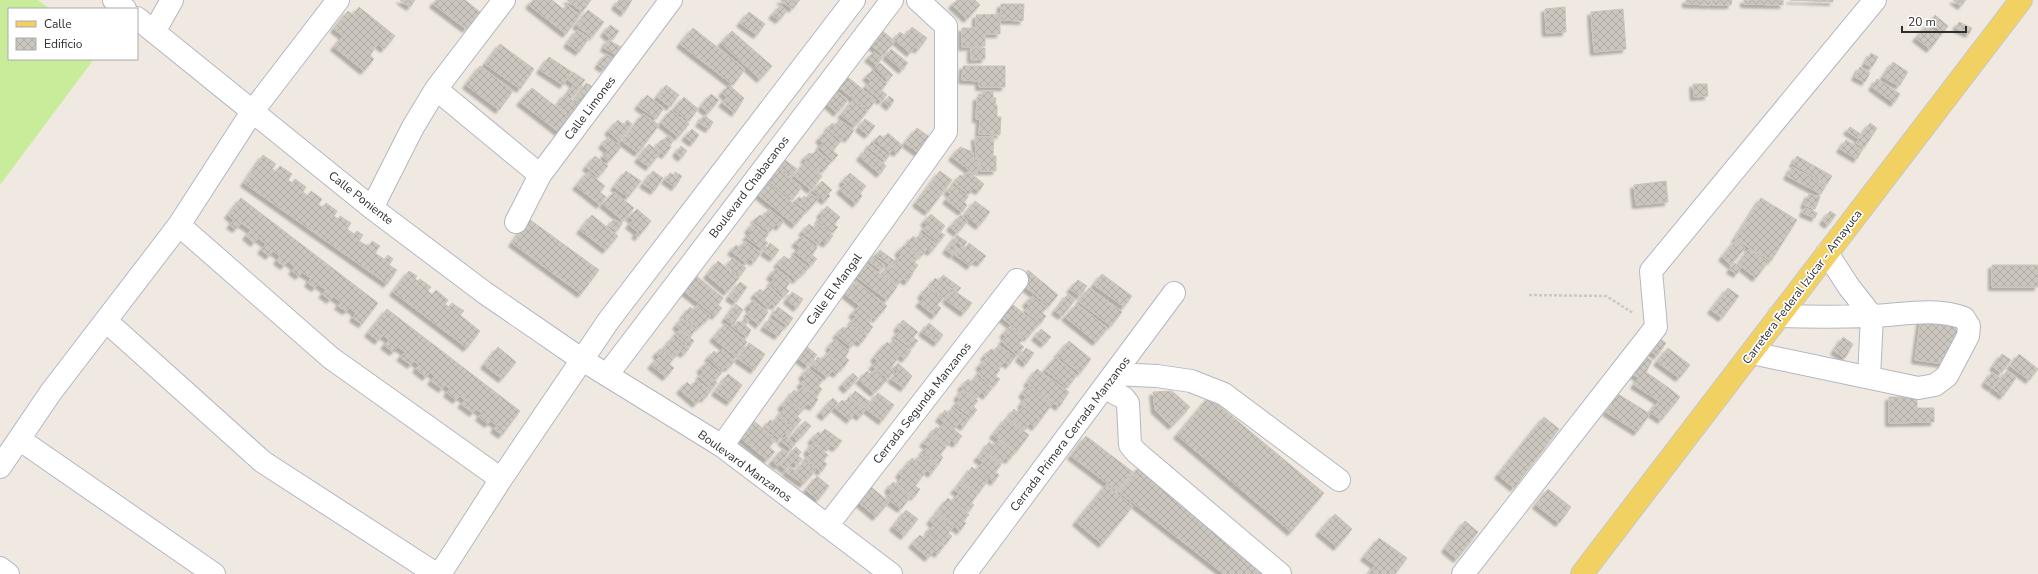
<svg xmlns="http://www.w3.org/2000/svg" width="2038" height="574" viewBox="0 0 2038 574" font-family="'Nunito Sans',sans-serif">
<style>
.pitch{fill:#c9ec9a}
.building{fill:url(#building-cross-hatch);stroke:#cbc5ba;filter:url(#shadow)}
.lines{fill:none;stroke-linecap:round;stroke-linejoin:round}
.minor-casing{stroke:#b4b7c1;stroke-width:24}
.major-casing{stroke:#c9c9c9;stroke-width:24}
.path{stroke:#c9c9c9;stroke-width:2.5;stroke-dasharray:3 2;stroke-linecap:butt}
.minor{stroke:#fff;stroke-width:22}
.major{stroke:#f2d163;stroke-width:22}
.labels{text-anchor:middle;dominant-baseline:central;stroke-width:3.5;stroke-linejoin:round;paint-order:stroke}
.street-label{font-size:12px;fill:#2e2e2e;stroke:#fff}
</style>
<defs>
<pattern id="building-cross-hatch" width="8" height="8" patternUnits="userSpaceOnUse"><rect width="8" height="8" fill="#cbc7bf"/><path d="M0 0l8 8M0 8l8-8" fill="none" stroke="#afaba4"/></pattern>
<filter id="shadow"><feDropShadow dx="-3.5" dy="3.5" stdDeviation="1" flood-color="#0004"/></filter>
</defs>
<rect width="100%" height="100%" fill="#efe9e1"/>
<path class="pitch" d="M0,0H38L50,9H9V59H94L0,185Z"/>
<path class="building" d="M400,0H415L410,7Z
M436,0H465L480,12L466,29L433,4Z
M533,0H552L563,9L567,5L580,15L566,34L529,5Z
M567,0H591L582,12Z
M619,0H632L624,13L615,6Z
M780,0H800L792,9Z
M957,0H975L980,5L967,19L952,5Z
M1686,0H1711V5L1686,4Z
M1712,0H1732L1731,5H1712Z
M1744,0H1783V5L1744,4Z
M1790,0H1833V2Z
M1953,0H1966L1961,6Z
M1001,4H1024L1023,21L1000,20Z
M781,5L787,11L779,20L772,15Z
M359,7L395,36L384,49L378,44L370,55L374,59L364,71L334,47L343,36L334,29L348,11L353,15Z
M1565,7L1566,32L1546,33L1545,9Z
M1623,9L1626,49L1594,52L1591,12Z
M588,10L604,22L592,37L576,25Z
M749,12L765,24L757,35L740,23Z
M1000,14V34H985V46L962,47V28H976V15Z
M1935,15L1948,26L1943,33L1930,22Z
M1959,22L1972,28L1969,34L1956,28Z
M610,25L619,31L612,40L604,33Z
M1927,25L1940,36L1930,49L1916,38Z
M912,27L927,38L918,50L915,47L910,53L894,39L900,32L905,36Z
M693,28L745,69L733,85L680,44Z
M577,30L589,38L579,52L567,44Z
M881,30L895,41L883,55L870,44Z
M732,31L772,66L760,79L721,43Z
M608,40L621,47L617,55L604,48Z
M500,44L534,69L520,89L485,64Z
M971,48H985V59L971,60Z
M891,49L908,63L902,70L886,56Z
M874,52L882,58L877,65L868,58Z
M1871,53L1878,57L1872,67L1865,64Z
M606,54L612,58L604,69L598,65Z
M549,57L572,72L563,85L540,70Z
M1893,62L1908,72L1899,86L1883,77Z
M880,63L893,75L888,80L875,68Z
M480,66L513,91L499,110L466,85Z
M963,66H1005V87H979V81L962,80Z
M1860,67L1870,73L1865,82L1855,77Z
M873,70L887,84L881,90L887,95L881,101L865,87L871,81L866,77Z
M573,72L585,80L573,97L568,93L574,84L568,80Z
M845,75L876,100L868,110L837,86Z
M1877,79L1900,94L1894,103L1872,87Z
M586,83L597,89L586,106L575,100Z
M1693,84H1707L1708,96L1694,97Z
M666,85L679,95L670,107L657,97Z
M729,85L744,98L735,113L722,103L727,97L722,93Z
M532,88L572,119L560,133L520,102Z
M835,90L848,100L837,113L825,102Z
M982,91H993V98H996L995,105H997V117H1001L1000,135L979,134L980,119H976L977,97H982Z
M565,94L582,108L574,118L557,106Z
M711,94L719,100L708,113L701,107Z
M647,95L664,108L656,119L638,106Z
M889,96L894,100L890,107L884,102Z
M684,97L698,109L689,121L674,109Z
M853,100L867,112L855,126L841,115Z
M671,110L689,124L678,137L661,123Z
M643,114L659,125L638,153L622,141Z
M704,115L713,122L709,129L699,123Z
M865,119L875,126L868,135L859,128Z
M618,120L624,125L627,120L632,124L619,142L608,131Z
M839,120L854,130L848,139L845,136L841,141L827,129L832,123L835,126Z
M1870,123L1877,128L1864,148L1856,143L1859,139L1847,131L1850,127L1862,135Z
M917,128L931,138L920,154L905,143Z
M692,129L699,135L693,143L685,137Z
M826,131L839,143L833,151L838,155L833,160L819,147L823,143L819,139Z
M888,133L903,146L897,153L893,150L890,153L875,140L880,135L883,138Z
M668,135L674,140L670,145L664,140Z
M608,137L621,147L609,161L603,157L608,150L602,145Z
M975,137H994L993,156H996V171H980V158H976Z
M661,140L671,147L665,155L655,148Z
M1846,140L1862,150L1857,159L1840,149Z
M872,142L889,156L885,161L868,147Z
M649,144L660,153L649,167L638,159Z
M681,146L687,151L681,158L676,153Z
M960,147L973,152V159H979L977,176L952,157Z
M866,149L886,166L880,174L860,157Z
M817,150L831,162L824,170L822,167L819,171L804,159L809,153L812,155Z
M263,155L276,164L272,169L276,172L280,166L292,174L288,180L292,183L295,179L306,187L303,192L308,196L311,191L322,199L318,205L323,207L326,203L337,211L334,216L338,219L340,216L351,223L347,229L354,234L357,231L363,235L359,241L369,247L372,241L380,246L375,253L385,260L388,255L393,259L389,265L397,270L387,284L244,183Z
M595,156L608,166L598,177L586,167Z
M1797,156L1832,176L1827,184L1793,164Z
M785,160L797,169L791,176L780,168Z
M805,162L822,176L811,190L794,176Z
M776,167L802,187L792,200L766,179Z
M1792,167L1826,185L1821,194L1787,176Z
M626,171L641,181L628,197L614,187Z
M653,171L663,178L654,191L643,184Z
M940,171L952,180L928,212L916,203Z
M968,171L984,184L979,191L974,188L968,194L954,183L960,175L963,177Z
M588,172L605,186L600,192L606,197L600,205L576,186Z
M675,172L682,176L675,187L665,180L670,173L674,175Z
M850,173L866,186L860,193L862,196L856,204L840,190L845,184L842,182Z
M765,181L805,213L795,225L756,193Z
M822,181L832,190L828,194L830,196L825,201L813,191Z
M1666,181L1668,202L1636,205L1634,185Z
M952,185L968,197L964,202L967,205L962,212L946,200L951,194L947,191Z
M614,192L634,208L623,221L603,204Z
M809,194L819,198L807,211L795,201L799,197L802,199L804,196L806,198Z
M1809,194L1820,197L1815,209L1804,205Z
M241,198L378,303L362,324L353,318L356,313L350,308L346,311L338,306L341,302L333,296L330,300L322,294L326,290L318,284L315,288L308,283L311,278L302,272L299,276L292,271L295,267L288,261L284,266L277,261L280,256L273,251L269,256L261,250L266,244L258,238L254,243L246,236L251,230L241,223L236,229L230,225L234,220L228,215Z
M1761,198L1797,220L1771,261L1735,239Z
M975,201L990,212L979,226L965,215Z
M827,206L840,217L834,224L838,227L832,233L818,221L822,216L820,214Z
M1805,208L1817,213L1815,218L1803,213Z
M637,209L651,221L638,237L635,235L638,232L629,225L633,220L629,217Z
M769,209L784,221L779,227L776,224L769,232L754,220L760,215L763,217Z
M1830,211L1836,215L1828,225L1823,221Z
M931,214L945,226L940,232L945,235L938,243L923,230L927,225L924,222Z
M592,215L618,236L606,250L580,230Z
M961,215L968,221L957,233L950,227Z
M529,219L599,270L581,294L512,243Z
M614,219L622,224L617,231L609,226Z
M753,223L768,235L764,240L768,243L762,249L746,237L751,232L748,230Z
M817,223L833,236L826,244L822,240L818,245L802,232L809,224L814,228Z
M921,233L937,245L931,252L927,249L921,256L907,244L913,236L916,239Z
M957,235L967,242L963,247L957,242L954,245L958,248L953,255L946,250Z
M802,236L817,248L812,255L817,259L811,265L795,252L800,247L795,243Z
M745,241L761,253L754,262L750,259L746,263L731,251L736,245L740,248Z
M1735,241L1745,248L1731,265L1722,257Z
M770,243L779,250L773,258L764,252Z
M969,243L986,256L980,263L975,260L970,266L955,255L961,247L965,249Z
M904,245L919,256L914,262L918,265L912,273L896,260L901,255L898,252Z
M1749,249L1768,262L1756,278L1738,264Z
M880,250L895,261L892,266L876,255Z
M793,255L809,268L796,280L777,264L784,256L789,260Z
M872,256L885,265L881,270L868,261Z
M733,258L746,268L740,276L726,266Z
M718,261L739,278L727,292L707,275Z
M897,262L913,274L907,282L903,278L897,285L882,273L889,265L892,268Z
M1734,263L1741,267L1737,274L1730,270Z
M867,264L897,287L887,300L857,277Z
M1992,265H2038V287H1992Z
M776,268L791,280L786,288L789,291L784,296L770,284L774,279L770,276Z
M1028,270L1058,295L1049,306L1019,282Z
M409,271L417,276L415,279L418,281L420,279L431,287L428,291L432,295L436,290L448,300L445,304L449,307L452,303L464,311L460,315L480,331L467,348L393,292Z
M693,273L723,298L718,305L722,308L715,316L680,288Z
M1102,274L1132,296L1124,307L1094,285Z
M943,275L961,288L957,292L952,288L944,298L929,287L935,278L939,281Z
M1078,280L1087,286L1080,296L1070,289Z
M856,281L887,306L876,319L845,294Z
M740,282L747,287L736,302L729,297Z
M769,286L782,298L775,306L772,304L768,308L754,295L760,289L763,292Z
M927,287L942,299L937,305L941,308L935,316L919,303L924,298L921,295Z
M1089,288L1122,312L1111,326L1079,302Z
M1728,288L1739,296L1722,318L1711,310Z
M953,290L972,303L964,313L946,300Z
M792,292L803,299L797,308L787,300Z
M1068,294L1075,300L1062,316L1055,311Z
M1032,296L1047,307L1042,313L1046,316L1040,324L1025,311L1029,306L1026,303Z
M753,300L768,312L759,325L747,315L751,309L748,306Z
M1007,300L1038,325L1027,338L996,313Z
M736,304L743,310L733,325L725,319Z
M1077,304L1108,328L1096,342L1065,317Z
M697,305L711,316L698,328L683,316L690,307L693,310Z
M859,306L873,317L869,323L873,327L867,334L851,322L856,316L852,314Z
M778,307L793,318L787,326L773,315Z
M387,309L520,411L502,435L494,429L497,425L491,421L488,424L479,417L482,413L476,409L473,413L461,404L465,400L460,396L456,400L447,393L450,389L445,385L442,389L431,381L435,376L430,372L426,377L416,369L419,365L414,361L411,365L400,357L405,352L398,347L393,352L384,345L389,340L383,335L378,341L368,333Z
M1921,316L1959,321L1952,365L1915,360Z
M682,318L696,329L690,337L676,326Z
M745,318L749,320L745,325L751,330L747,337L733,327L738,321L741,323Z
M770,318L784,328L778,336L764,327Z
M903,320L918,332L913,337L918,341L911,348L895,336L900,330L897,328Z
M929,323L943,335L937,343L922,332Z
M725,324L747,342L736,357L713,338Z
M850,324L867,336L861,343L856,340L851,347L836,335L843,327L846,329Z
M1010,326L1024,338L1019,343L1024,347L1017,355L1002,342L1006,336L1003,334Z
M680,329L694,341L689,347L675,335Z
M1041,329L1051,337L1044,344L1035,337Z
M1652,333L1666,343L1657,356L1643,346Z
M673,337L689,349L684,354L680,351L674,358L663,349Z
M1843,337L1853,344L1845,358L1834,351Z
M835,339L849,351L845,357L849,360L843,368L827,355L831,350L829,347Z
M894,339L911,351L905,359L900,355L895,362L880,350L887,342L890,345Z
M1069,341L1091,359L1080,373L1057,355Z
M749,343L765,354L754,370L738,359Z
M805,345L817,355L808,366L795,356Z
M999,345L1015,357L1009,365L1005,362L999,368L984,356L991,349L994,351Z
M498,347L516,362L502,379L484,365Z
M1026,348L1034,353L1026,364L1019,358Z
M1668,348L1690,365L1679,378L1657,362Z
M660,349L673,359L669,364L674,368L666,377L651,365L659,357L656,354Z
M722,349L735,361L728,368L726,367L722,371L708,358L714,351L717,354Z
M880,350L895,362L890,368L894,371L888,379L872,366L877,361L874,358Z
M1640,353L1652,361L1646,372L1669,388L1659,401L1634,385L1639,378L1627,371Z
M826,354L842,367L837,374L832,371L827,377L812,366L818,357L822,360Z
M2002,354L2011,360L2001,373L1993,367Z
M2019,354L2038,369L2029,380L2010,366Z
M1056,357L1077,375L1067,388L1045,370Z
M986,358L1000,370L995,376L1000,379L993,387L978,374L982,369L979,366Z
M707,362L721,374L715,380L717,383L712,389L699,377L703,372L700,369Z
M898,363L912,376L904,388L891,379L898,371L894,368Z
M808,368L823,380L818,386L822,389L816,397L800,384L805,379L802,376Z
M1037,369L1069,392L1059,407L1027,383Z
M874,370L886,381L874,393L859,380L867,371L870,374Z
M2007,371L2016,378L2003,396L1993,389Z
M1992,372L2000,378L1992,388L1985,383Z
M853,373L858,378L847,390L842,385Z
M728,374L742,385L730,402L715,392Z
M976,376L992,388L986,396L981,392L976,399L961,387L968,379L971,382Z
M697,380L711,391L704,399L702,397L696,404L680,390L687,382L691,386Z
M1028,386L1052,404L1041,419L1021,405L1026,397L1022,394Z
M802,387L818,399L813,407L808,404L802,410L788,398L794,390L798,393Z
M1669,388L1680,397L1661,420L1650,412Z
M963,389L978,401L973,406L977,410L971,417L955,405L960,399L957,397Z
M855,391L870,402L865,408L851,397Z
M1172,391L1190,407L1172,426L1155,410L1153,392Z
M878,393L894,405L882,421L866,409Z
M1618,394L1650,414L1637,432L1606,412Z
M849,397L866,409L860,417L855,413L850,420L835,408L842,400L845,403Z
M1209,397L1324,493L1291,532L1177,435Z
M1889,397H1917V408H1934V422L1889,423Z
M833,398L838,403L825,417L820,413Z
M787,399L802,411L797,416L801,420L795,427L779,415L784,409L781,406Z
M1023,406L1041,419L1035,427L1030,423L1025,430L1008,418L1014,409L1018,413Z
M953,407L969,419L964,427L959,423L953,430L939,418L945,410L948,413Z
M778,416L794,429L788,436L784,433L780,439L765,427L770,420L774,422Z
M749,417L776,439L769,447L775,452L767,460L736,434Z
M1544,417L1559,429L1514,488L1498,475Z
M1006,418L1029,435L1016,452L993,435Z
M805,421L811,426L797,441L792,436Z
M945,422L962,436L956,444L951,440L947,446L931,434L936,427L939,429Z
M825,429L842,441L836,448L831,445L826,451L811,440L818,432L821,434Z
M930,435L946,447L940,455L943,457L938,465L922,452L928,446L923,443Z
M786,436L795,444L791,449L781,441Z
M1086,436L1133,472L1117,491L1071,456Z
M998,440L1015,452L1009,460L1006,458L1001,463L984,450L989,442L994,446Z
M813,443L828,455L823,461L827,464L821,472L805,459L810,454L807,451Z
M796,447L801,452L798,456L802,459L797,465L793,462L785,470L780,465Z
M783,449L788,453L778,466L772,461Z
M983,451L1001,465L995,472L999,475L994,482L977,469L983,462L977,458Z
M921,454L937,466L931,474L927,470L922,477L907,465L912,458L916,461Z
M804,461L816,470L803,484L786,472L790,467L796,471Z
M905,466L921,478L915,486L920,489L914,497L897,484L902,477L899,474Z
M1140,466L1271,574H1224L1119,492Z
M972,467L988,480L978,494L961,482Z
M817,476L829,486L818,500L806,490Z
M893,482L911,496L901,509L886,498L891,492L888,489Z
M961,482L977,495L971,503L974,505L968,512L953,501L959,493L954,490Z
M1106,485L1133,506L1102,544L1076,522Z
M870,486L889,502L876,517L857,501Z
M1548,489L1571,507L1559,523L1536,505Z
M948,498L969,515L963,521L966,523L960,531L937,512Z
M906,510L918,519L904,536L893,527Z
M936,513L953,527L948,533L952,536L945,545L928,531L934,524L930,521Z
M1335,514L1352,529L1337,547L1319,532Z
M1465,521L1478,532L1457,559L1445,549Z
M927,533L944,546L938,554L934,551L928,558L912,544L920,535L923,538Z
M1379,538L1407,558L1395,574H1369L1375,565L1364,557Z"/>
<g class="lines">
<g class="minor-casing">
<path id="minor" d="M114,0L125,9
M137,18L372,208L485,293L581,359L722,446L891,574
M154,32L172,0
M436,89L540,175
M372,208L413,127L436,89L504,0
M516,222L540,175L671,0
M179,225L331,358L501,479
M1827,253L1849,287L1872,316L1869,377
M106,321L263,462L436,574
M1752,353L1918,388L1935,385L1947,376L1968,336L1969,326L1964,318C1935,307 1901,315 1871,316C1840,317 1810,317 1779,316
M1114,374L1157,376L1191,381L1224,394L1339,480
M607,375L892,0
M1104,387L1124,398L1128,403L1130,445L1136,452L1280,574
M19,439L214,574
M722,446L946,132V26L918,0
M0,467L51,392L179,225L252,112L338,0
M827,526L1017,280
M0,568L8,574
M440,574L501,479L609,320L854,0
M965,574L1174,293
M1463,574L1656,327L1651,271L1875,0"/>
</g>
<g class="major-casing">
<path id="major" d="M1582,574L2021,0"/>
</g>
<path class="path" d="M1529,295L1606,296L1633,313"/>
<use href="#minor" class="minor"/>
<use href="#major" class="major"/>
</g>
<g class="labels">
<g class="street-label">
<text transform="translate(590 108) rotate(-53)">Calle Limones</text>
<text transform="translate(749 187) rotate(-53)">Boulevard Chabacanos</text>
<text transform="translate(361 198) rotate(38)">Calle Poniente</text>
<text transform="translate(1802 287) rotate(-53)">Carretera Federal Izúcar - Amayuca</text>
<text transform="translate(834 289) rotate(-54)">Calle El Mangal</text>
<text transform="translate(922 403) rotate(-52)">Cerrada Segunda Manzanos</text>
<text transform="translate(1070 434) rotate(-53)">Cerrada Primera Cerrada Manzanos</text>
<text transform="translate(745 466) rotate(36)">Boulevard Manzanos</text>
</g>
</g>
<rect x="8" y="8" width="130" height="52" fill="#ffffff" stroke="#ababab"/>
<rect x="16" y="21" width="20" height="6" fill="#f2d163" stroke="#ababab"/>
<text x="44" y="28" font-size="12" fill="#2e2e2e">Calle</text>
<rect x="16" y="38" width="20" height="12" fill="url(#building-cross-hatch)" stroke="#ababab"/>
<text x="44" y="48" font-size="12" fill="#2e2e2e">Edificio</text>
<path d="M1902 26v6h64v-6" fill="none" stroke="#2e2e2e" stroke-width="2"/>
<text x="1908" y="26" font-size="12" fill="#2e2e2e" stroke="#ffffff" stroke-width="3" paint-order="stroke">20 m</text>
</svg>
